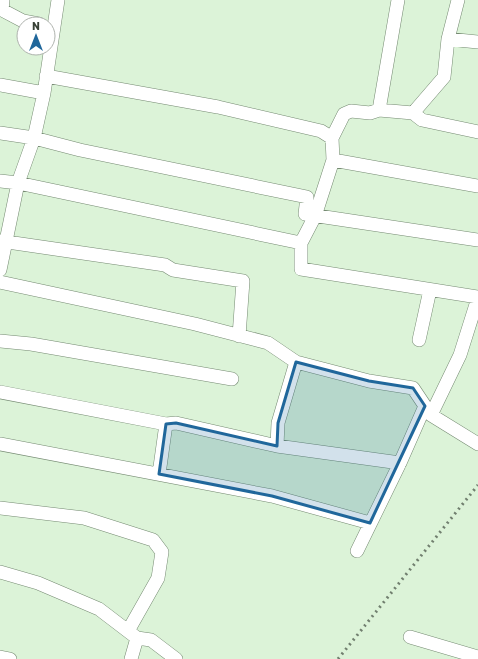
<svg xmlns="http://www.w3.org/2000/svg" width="478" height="659" viewBox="0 0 478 659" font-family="Rubik,sans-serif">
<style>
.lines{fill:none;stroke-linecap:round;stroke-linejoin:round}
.street-casing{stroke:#758a72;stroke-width:14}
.street{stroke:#fff;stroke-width:13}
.rail{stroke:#717f6f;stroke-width:3;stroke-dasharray:2 4;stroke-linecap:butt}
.marked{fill:#20679b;fill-opacity:0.2;stroke:#20679b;stroke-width:3;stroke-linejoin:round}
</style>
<rect width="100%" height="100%" fill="#dcf3d8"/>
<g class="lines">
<g class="street-casing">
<path id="street" d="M3,0L2,10L23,21L39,24
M448,39L478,42
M46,76L218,107L321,131L332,138
M0,85L44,93
M379,110L398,0
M413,113L444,77L448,39L458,0
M478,132L422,120L413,113L379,110L370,113L351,111L344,114L332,138L333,160L315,216L301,243V269L478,297
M0,133L34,138L80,150L307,197L305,214L478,240
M333,160L478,186
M0,181L18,183L301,243
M0,241L165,265L173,270L243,281L239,336
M0,270L18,183L34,138L44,93L58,0
M0,282L195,324L268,343L296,362L369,381L413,388L431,415L478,444
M419,340L430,290
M0,341L31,344L232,379
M0,392L166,424L176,423L277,446L400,463
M431,415L460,355L478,298
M0,444L272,496L370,523
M277,446L278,423L296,362
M159,474L166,424
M0,508L84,518L153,540L162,552L158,578L128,631
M357,551L400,463L425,406
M0,572L38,583L99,609L137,638L131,659
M410,637L478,657
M137,638L151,640L176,659
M0,657L10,659"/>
</g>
<use href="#street" class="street"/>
<path class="rail" d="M338,659L478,485"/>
</g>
<path class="marked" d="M296,362L369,381L413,388L425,406L370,523L272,496L159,474L166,424L176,423L277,446L278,423Z"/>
<g transform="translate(36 36)"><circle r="19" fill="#ffffff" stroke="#afb3ae"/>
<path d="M0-3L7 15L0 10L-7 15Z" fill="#20679b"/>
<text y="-6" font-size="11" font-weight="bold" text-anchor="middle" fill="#374035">N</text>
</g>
</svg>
